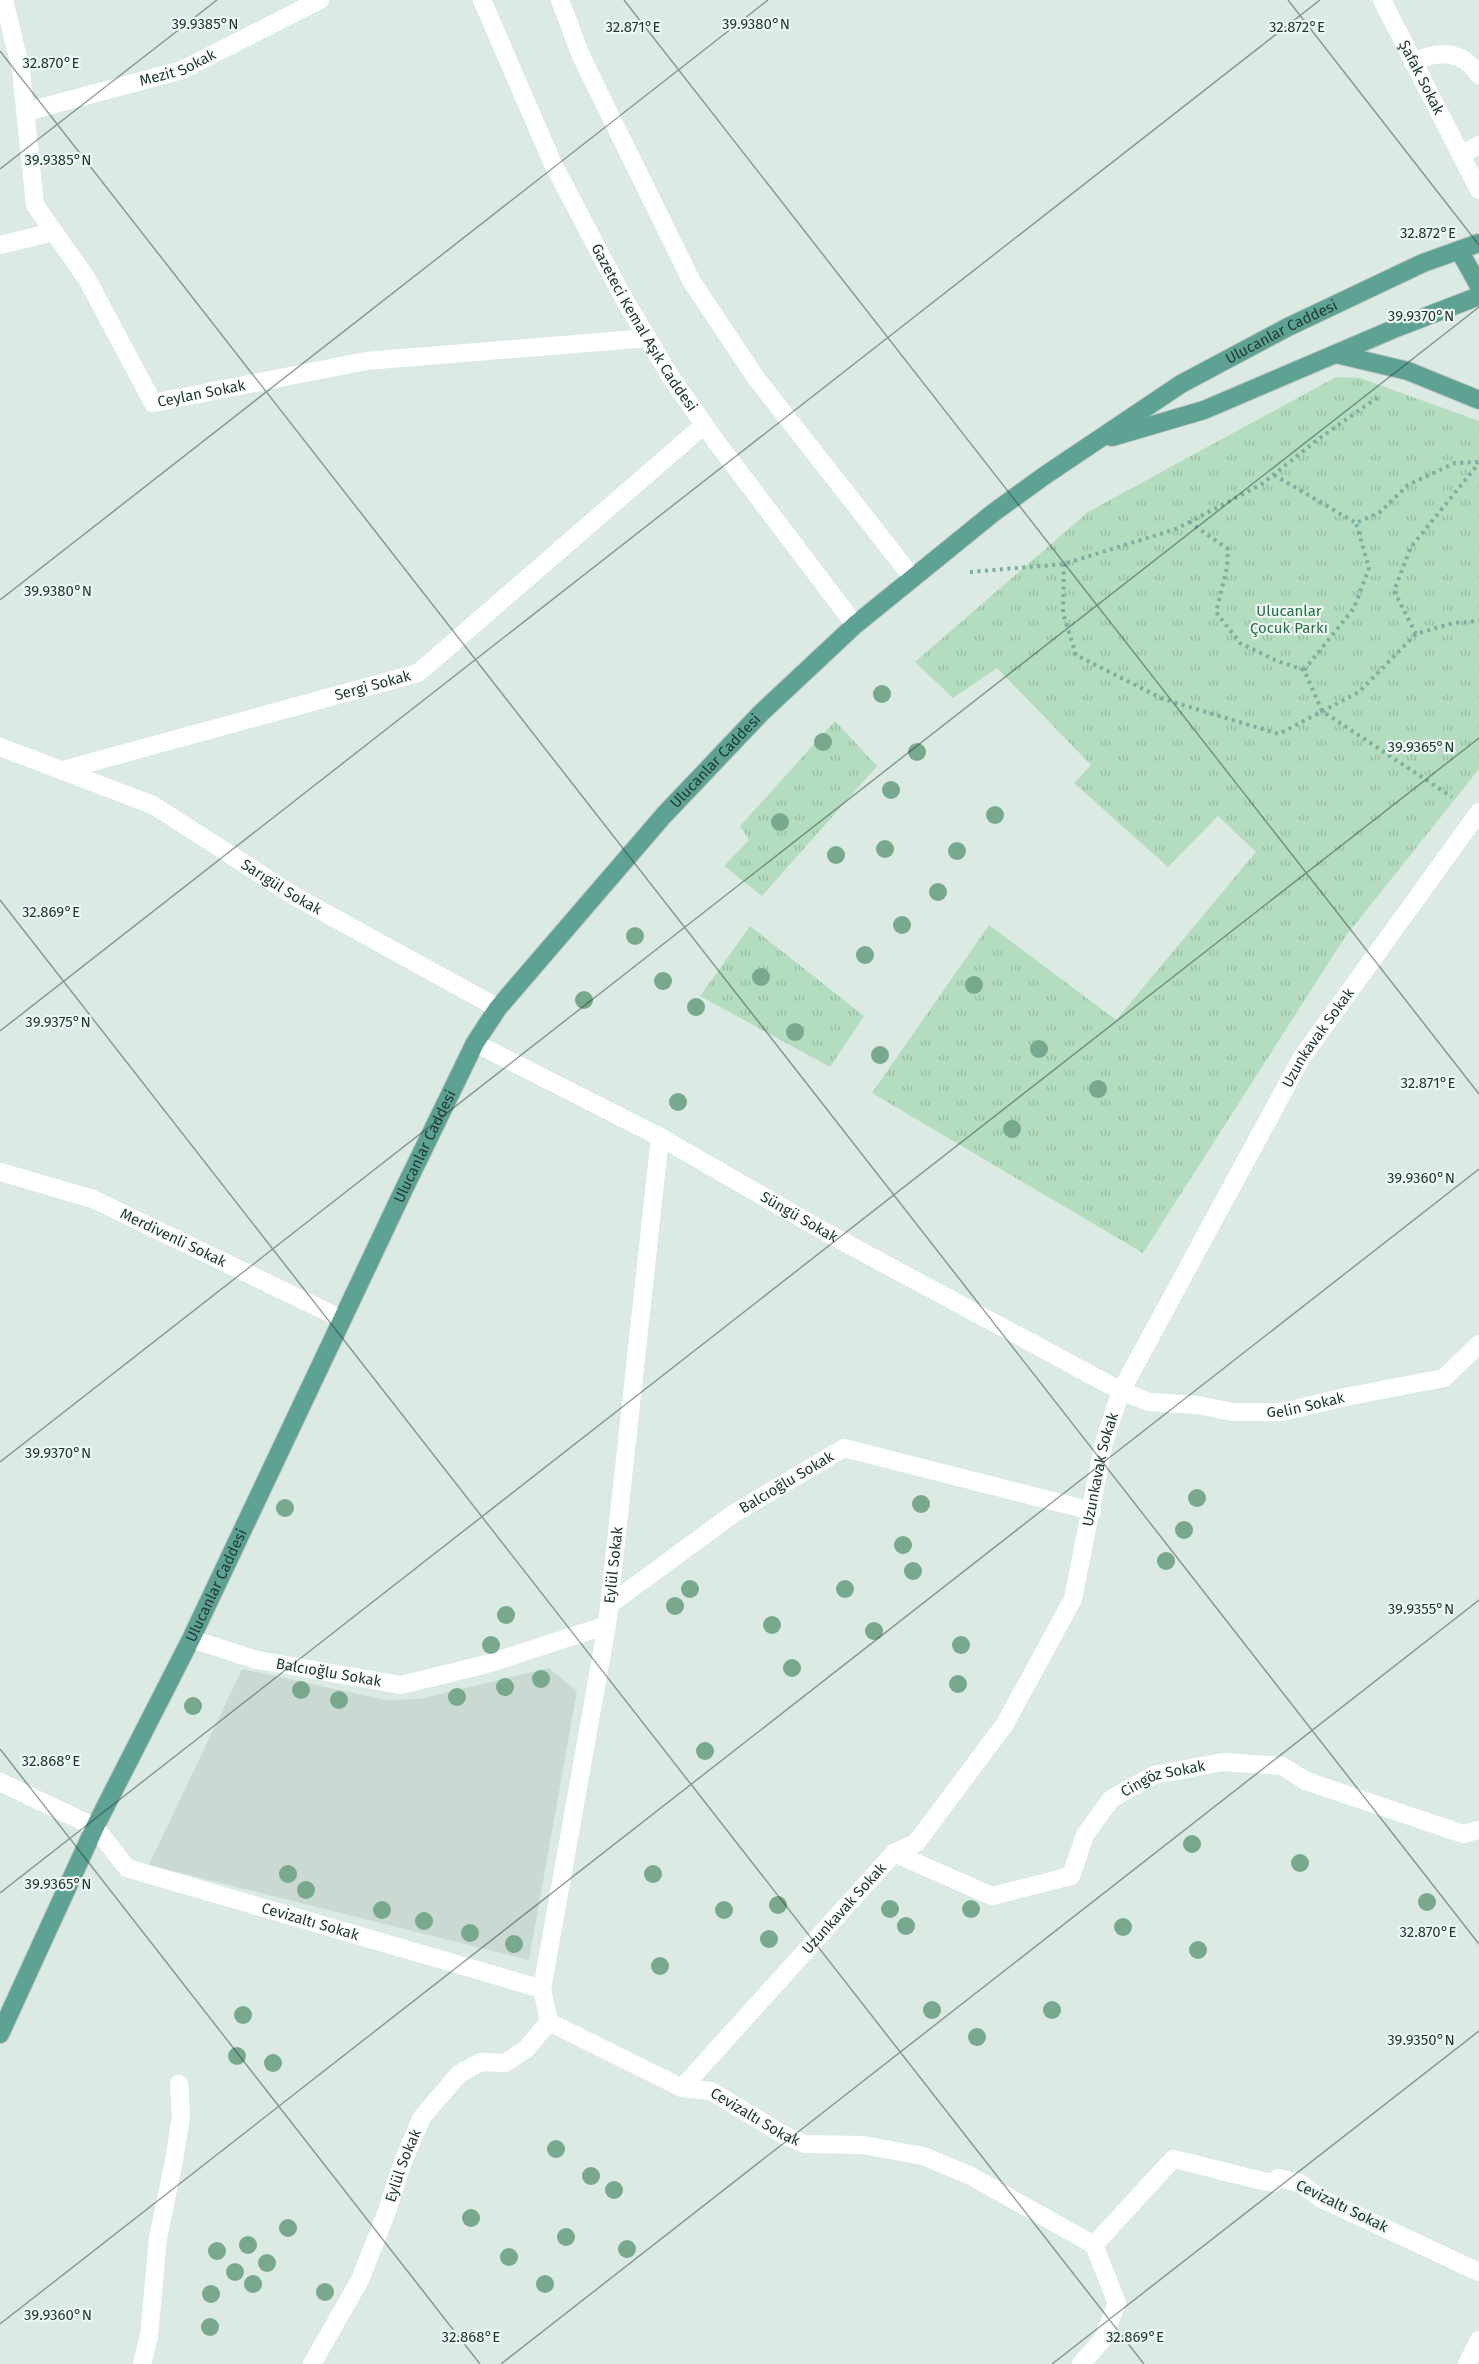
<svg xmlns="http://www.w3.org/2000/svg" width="1479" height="2364" viewBox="0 0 1479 2364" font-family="'Fira Sans',sans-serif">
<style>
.built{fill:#cbd9d3}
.grass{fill:url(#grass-tufts)}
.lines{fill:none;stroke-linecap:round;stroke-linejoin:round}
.major-casing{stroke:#bcc4c2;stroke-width:20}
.path{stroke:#7bafa1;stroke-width:4;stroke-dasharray:3 4.5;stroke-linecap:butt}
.minor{stroke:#fff;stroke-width:18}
.major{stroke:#5ea293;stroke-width:18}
.tree{fill:#78a88d}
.ticks{fill:none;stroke:#1e3933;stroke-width:1.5;stroke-opacity:0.45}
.labels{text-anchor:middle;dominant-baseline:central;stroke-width:4.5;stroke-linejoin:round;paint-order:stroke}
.street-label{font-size:15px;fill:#1e3933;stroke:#edf6f2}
.park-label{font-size:15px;fill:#267246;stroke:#edf6f2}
.ticks-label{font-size:15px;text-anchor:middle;fill:#1e3933;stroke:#edf6f2;stroke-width:4.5;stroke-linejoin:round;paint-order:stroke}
</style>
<defs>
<pattern id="grass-tufts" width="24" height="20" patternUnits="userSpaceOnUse" patternTransform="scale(1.5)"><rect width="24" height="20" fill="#b4ddc0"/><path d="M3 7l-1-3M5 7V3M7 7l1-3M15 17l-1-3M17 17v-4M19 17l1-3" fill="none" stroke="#9abea5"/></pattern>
</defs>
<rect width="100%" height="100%" fill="#dceae4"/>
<path class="built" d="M549,1668L577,1691L529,1960L149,1865L242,1669L386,1700L420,1699Z"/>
<path class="grass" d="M1336,377L1360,378L1479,421V769L1345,937L1143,1253L872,1093L989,925L1116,1020L1256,852L1218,816L1168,867L1074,783L1091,765L997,668L953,698L915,662L1088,512Z
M835,721L877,766L762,896L724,866L749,840L740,826Z
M750,926L864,1016L830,1067L700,996Z"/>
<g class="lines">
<g class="major-casing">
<g id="major">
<path d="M1459,250L1479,286"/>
<path d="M1336,354L1408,371L1479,400"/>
<path d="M1112,437L1204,410L1396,328L1479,296"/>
<path id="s16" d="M0,2034L95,1827L191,1639L404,1189L475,1043L498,1008L664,815L761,713L855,625L993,513L1044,476L1181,384L1288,327L1423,263L1479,243"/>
</g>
</g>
<path class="path" d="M1274,475L1356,523L1380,512L1408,485L1455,463L1479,462
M1189,522L1228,549L1227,568L1216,612L1240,643L1277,661L1304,670L1322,711L1452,797
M1064,564L1063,613L1076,655L1163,699L1279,734L1359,692L1416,634L1453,623L1479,621
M970,572L1064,564L1176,529L1262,484L1317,440L1381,395
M1416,634L1394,591L1411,547L1479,463
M1304,670L1354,608L1369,568L1356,523"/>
<g class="minor">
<path id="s1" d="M4,0L21,70L35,205L87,279L153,403L366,361L648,338"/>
<path id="s2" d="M482,0L553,164L624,299L672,379L715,440L855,625"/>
<path d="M560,0L581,56L692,282L756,378L912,577"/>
<path id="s3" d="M1382,0L1461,155"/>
<path d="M1413,62C1438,50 1462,50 1479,75"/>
<path id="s4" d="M25,112L182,70L320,0"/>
<path d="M1479,145L1461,155L1479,190"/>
<path d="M0,245L54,232"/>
<path id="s5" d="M0,747L153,805L296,897L498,1008"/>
<path id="s6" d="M63,770L418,673L704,425"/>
<path id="s7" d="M475,1043L660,1137L827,1233L1121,1391L1149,1402L1198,1405L1233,1412H1282L1345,1397L1444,1378L1479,1344"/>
<path id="s8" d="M0,1172L93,1199L342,1319"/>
<path id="s9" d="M609,1605L733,1514L844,1448L1092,1511"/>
<path id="s10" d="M191,1639L257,1660L401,1685L487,1664L607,1625"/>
<path id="s11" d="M0,1782L95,1827L127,1868L542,1989L549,2022L682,2088L711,2091L784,2135L805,2144L863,2145L923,2156L971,2176L1094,2245L1173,2159C1207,2166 1240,2177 1274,2183L1278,2178L1300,2183L1320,2198L1479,2272"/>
<path id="s12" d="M894,1853L992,1896L1071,1876L1085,1835L1111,1799L1154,1775L1223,1762L1282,1766L1306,1781L1463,1834L1479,1830"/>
<path id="s13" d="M542,1989L607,1625L660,1137"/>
<path id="s14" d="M682,2088L894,1853L916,1843L1005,1724L1073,1599L1104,1442L1121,1391L1302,1057L1479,812"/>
<path d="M142,2364L149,2336L158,2238L174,2161L181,2116L179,2084"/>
<path id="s15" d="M312,2364L360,2280L387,2211L402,2164L422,2117L459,2074L481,2062L505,2063L526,2049L549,2022"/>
<path d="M1081,2364L1103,2339L1117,2303L1094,2245"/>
<path d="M1467,2364L1479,2340"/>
</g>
<use href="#major" class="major"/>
</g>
<g class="tree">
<circle cx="882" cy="694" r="9"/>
<circle cx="823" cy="742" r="9"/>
<circle cx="917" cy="752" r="9"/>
<circle cx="891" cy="790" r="9"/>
<circle cx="995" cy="815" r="9"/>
<circle cx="780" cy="822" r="9"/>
<circle cx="885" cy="849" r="9"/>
<circle cx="957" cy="851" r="9"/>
<circle cx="836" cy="855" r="9"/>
<circle cx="938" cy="892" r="9"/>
<circle cx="902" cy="925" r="9"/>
<circle cx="635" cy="936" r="9"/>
<circle cx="865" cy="955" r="9"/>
<circle cx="761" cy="977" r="9"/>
<circle cx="663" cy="981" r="9"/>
<circle cx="974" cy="985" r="9"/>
<circle cx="584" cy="1000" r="9"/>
<circle cx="696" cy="1007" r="9"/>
<circle cx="795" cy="1032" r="9"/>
<circle cx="1039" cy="1049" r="9"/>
<circle cx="880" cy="1055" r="9"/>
<circle cx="1098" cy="1089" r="9"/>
<circle cx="678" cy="1102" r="9"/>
<circle cx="1012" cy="1129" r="9"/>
<circle cx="1197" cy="1498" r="9"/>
<circle cx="921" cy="1504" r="9"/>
<circle cx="285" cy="1508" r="9"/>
<circle cx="1184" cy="1530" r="9"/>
<circle cx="903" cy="1545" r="9"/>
<circle cx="1166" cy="1561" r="9"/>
<circle cx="913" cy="1571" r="9"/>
<circle cx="690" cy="1589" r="9"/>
<circle cx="845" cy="1589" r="9"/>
<circle cx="675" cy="1606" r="9"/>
<circle cx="506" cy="1615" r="9"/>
<circle cx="772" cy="1625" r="9"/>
<circle cx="874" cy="1631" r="9"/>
<circle cx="491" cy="1645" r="9"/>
<circle cx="961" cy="1645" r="9"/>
<circle cx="792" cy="1668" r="9"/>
<circle cx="541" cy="1679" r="9"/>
<circle cx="958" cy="1684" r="9"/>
<circle cx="505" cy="1687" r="9"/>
<circle cx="301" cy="1690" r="9"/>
<circle cx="457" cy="1697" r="9"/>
<circle cx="339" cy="1700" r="9"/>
<circle cx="193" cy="1706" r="9"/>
<circle cx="705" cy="1751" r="9"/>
<circle cx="1192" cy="1844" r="9"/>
<circle cx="1300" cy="1863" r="9"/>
<circle cx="288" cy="1874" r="9"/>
<circle cx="653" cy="1874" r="9"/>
<circle cx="306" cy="1890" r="9"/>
<circle cx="1427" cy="1902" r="9"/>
<circle cx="778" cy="1905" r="9"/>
<circle cx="890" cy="1909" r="9"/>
<circle cx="971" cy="1909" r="9"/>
<circle cx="382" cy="1910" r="9"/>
<circle cx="724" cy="1910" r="9"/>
<circle cx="424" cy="1921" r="9"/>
<circle cx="906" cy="1926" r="9"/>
<circle cx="1123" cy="1927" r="9"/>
<circle cx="470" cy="1933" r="9"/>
<circle cx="769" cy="1939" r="9"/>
<circle cx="514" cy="1944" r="9"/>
<circle cx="1198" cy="1950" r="9"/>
<circle cx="660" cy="1966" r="9"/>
<circle cx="932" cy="2010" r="9"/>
<circle cx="1052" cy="2010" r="9"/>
<circle cx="243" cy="2015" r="9"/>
<circle cx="977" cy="2037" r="9"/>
<circle cx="237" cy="2056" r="9"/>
<circle cx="273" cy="2063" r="9"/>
<circle cx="556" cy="2149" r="9"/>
<circle cx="591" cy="2176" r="9"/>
<circle cx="614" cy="2190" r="9"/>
<circle cx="471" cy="2218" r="9"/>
<circle cx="288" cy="2228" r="9"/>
<circle cx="566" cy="2237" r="9"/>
<circle cx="248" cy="2245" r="9"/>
<circle cx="627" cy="2249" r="9"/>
<circle cx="217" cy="2251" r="9"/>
<circle cx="509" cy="2257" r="9"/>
<circle cx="267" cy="2263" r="9"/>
<circle cx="235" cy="2272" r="9"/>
<circle cx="253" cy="2284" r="9"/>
<circle cx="545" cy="2284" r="9"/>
<circle cx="325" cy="2292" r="9"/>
<circle cx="211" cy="2294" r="9"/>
<circle cx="210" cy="2327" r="9"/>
</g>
<path class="ticks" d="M624,0L1479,1094M1288,0L1479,245M0,51L1479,1944M0,169L217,0M0,600L768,0M0,900L1144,2364M0,1031L1320,0M0,1462L1479,307M0,1749L480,2364M0,1893L1479,738M0,2324L1479,1169M501,2364L1479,1600M1052,2364L1479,2031"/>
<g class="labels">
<g class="street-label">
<text stroke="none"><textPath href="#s4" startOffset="159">Mezit Sokak</textPath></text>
<text stroke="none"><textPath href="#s3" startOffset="87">Şafak Sokak</textPath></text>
<text stroke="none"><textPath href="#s2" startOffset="366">Gazeteci Kemal Aşık Caddesi</textPath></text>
<text stroke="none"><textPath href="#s16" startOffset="2184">Ulucanlar Caddesi</textPath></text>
<text stroke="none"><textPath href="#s1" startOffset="488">Ceylan Sokak</textPath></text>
<text stroke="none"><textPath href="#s6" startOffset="321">Sergi Sokak</textPath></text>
<text stroke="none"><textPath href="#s16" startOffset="1470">Ulucanlar Caddesi</textPath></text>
<text stroke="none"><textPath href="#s5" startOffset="316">Sarıgül Sokak</textPath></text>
<text stroke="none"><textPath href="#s14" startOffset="1250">Uzunkavak Sokak</textPath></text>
<text stroke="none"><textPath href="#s16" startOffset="984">Ulucanlar Caddesi</textPath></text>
<text stroke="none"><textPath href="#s7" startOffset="368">Süngü Sokak</textPath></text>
<text stroke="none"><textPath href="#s8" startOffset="186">Merdivenli Sokak</textPath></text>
<text stroke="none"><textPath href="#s7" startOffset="922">Gelin Sokak</textPath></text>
<text stroke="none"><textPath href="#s14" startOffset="764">Uzunkavak Sokak</textPath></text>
<text stroke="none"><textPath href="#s9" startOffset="216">Balcıoğlu Sokak</textPath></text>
<text stroke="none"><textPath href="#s13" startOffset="430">Eylül Sokak</textPath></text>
<text stroke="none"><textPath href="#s16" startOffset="498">Ulucanlar Caddesi</textPath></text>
<text stroke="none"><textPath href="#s10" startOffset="142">Balcıoğlu Sokak</textPath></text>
<text stroke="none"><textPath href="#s12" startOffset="333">Cingöz Sokak</textPath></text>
<text stroke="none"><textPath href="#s14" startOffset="242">Uzunkavak Sokak</textPath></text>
<text stroke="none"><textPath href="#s11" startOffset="348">Cevizaltı Sokak</textPath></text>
<text stroke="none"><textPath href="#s11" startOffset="852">Cevizaltı Sokak</textPath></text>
<text stroke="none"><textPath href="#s15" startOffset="219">Eylül Sokak</textPath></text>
<text transform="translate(1342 2206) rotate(26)">Cevizaltı Sokak</text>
</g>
<g class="park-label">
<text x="1289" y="611">Ulucanlar<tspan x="1289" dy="17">Çocuk Parkı</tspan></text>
</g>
</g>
<g class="ticks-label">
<text x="205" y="29">39.9385°N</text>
<text x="756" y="29">39.9380°N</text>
<text x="633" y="32">32.871°E</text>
<text x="1297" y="32">32.872°E</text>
<text x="51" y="68">32.870°E</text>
<text x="58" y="165">39.9385°N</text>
<text x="1428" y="238">32.872°E</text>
<text x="1421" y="321">39.9370°N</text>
<text x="58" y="596">39.9380°N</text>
<text x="1421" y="752">39.9365°N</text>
<text x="51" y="917">32.869°E</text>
<text x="58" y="1027">39.9375°N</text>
<text x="1428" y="1088">32.871°E</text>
<text x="1421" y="1183">39.9360°N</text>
<text x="58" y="1458">39.9370°N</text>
<text x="1421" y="1614">39.9355°N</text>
<text x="51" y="1766">32.868°E</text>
<text x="58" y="1889">39.9365°N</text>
<text x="1428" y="1937">32.870°E</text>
<text x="1421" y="2045">39.9350°N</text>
<text x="58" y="2320">39.9360°N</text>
<text x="471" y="2342">32.868°E</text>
<text x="1135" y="2342">32.869°E</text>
</g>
</svg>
